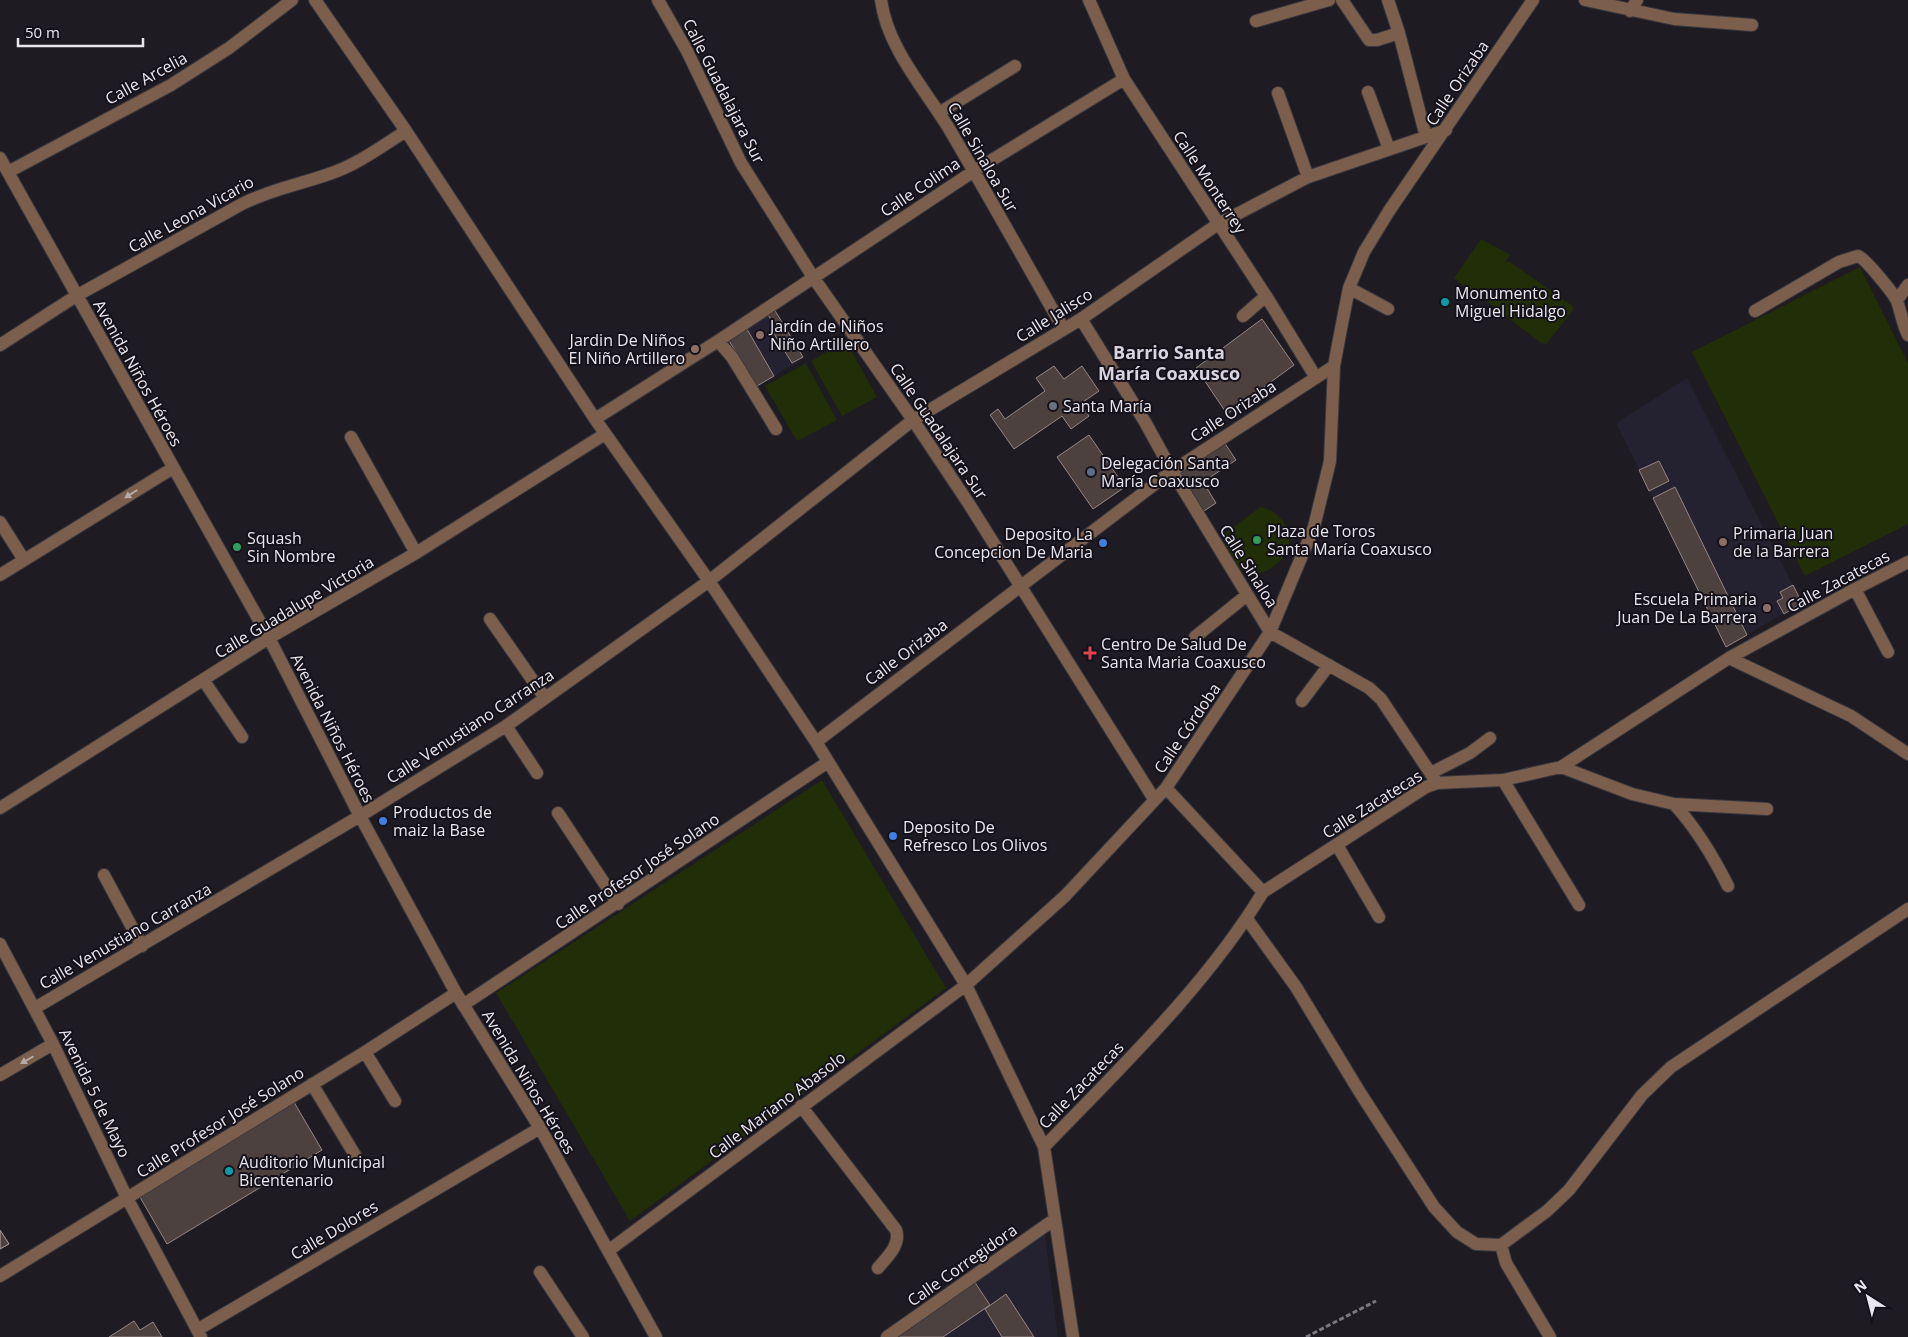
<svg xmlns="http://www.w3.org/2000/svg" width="1908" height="1337" viewBox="0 0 1908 1337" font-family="'Open Sans',sans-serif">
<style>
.education{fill:#242130}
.green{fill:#212e08}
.building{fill:#4d413f;stroke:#958785}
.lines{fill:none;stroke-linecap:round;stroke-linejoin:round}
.minor-casing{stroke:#3a383f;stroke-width:14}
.path{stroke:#7b787f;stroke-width:3;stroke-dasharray:5 2.5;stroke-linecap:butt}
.minor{stroke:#7b5f4c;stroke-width:12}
.oneway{fill:#b8aaa5}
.culture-dot{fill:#0f9aa8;stroke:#14111a;stroke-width:2}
.education-dot{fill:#8d6e63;stroke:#14111a;stroke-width:2}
.worship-dot{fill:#6b7280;stroke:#14111a;stroke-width:2}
.service-dot{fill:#5c6f8a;stroke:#14111a;stroke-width:2}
.leisure-dot{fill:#2e9e5b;stroke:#14111a;stroke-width:2}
.shop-dot{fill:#3f7fe0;stroke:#14111a;stroke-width:2}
.health-dot{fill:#e0444e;stroke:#14111a;stroke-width:2}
.labels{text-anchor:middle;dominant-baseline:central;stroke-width:4;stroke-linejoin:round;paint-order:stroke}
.street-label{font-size:16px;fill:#e9e7ed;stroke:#14111a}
.poi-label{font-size:16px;fill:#e9e7ed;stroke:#14111a;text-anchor:start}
.neighbourhood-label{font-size:18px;font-weight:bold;fill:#d8d4e0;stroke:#14111a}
</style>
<rect width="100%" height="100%" fill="#1e1b23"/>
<path class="education" d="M772,306L804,358L757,386L726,336Z
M1687,378L1802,603L1726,647L1616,423Z
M1044,1227L1058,1337H887Z"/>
<path class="green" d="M1481,239L1511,255L1505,262H1510L1573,306L1574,309L1546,344L1541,343L1482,298L1480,292L1476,296L1454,278Z
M1860,267L1908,363V524L1805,576L1692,352Z
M846,341L877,397L842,416L811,361Z
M806,363L837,420L797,441L765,386Z
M1260,507C1270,509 1276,512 1282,520C1309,552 1254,594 1234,562C1227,552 1224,546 1225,534Z
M822,780L946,988L630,1221L496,993Z"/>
<path class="building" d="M772,306L782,322L775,326L765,310Z
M1262,319L1294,365L1227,414L1196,368Z
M782,322L803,357L792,363L771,329Z
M744,324L774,376L757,386L726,336Z
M1054,366L1064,379L1082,366L1099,391L1080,404L1089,416L1071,429L1062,416L1014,449L990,415L998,409L1005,419L1045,391L1036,378Z
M1089,435L1125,487L1093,509L1057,457Z
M1222,439L1236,460L1203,482L1216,503L1201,513L1173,471Z
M1659,461L1669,481L1649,491L1639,470Z
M1675,487L1747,635L1726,647L1653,498Z
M1793,585L1802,603L1784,614L1777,601L1783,598L1780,592Z
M291,1097L322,1150L167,1244L137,1192Z
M0,1230L9,1244L0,1249Z
M0,1230L9,1244L0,1249Z
M974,1281L990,1305L943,1337H892Z
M1006,1294L1034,1337H1002L985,1309Z
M134,1321L140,1330L153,1322L162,1337H109Z"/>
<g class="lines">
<g class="minor-casing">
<path id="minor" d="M315,0L406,131L595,419L709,581L816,742L966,985L1044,1147L1073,1337
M658,0L687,51L741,163L813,277L913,420L969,504L1154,799
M881,0C887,47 924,88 948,127C987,193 1025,261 1063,328
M1089,0L1124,79L1266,296L1315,376
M1342,0L1369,40H1377L1399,33
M1388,0L1399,33L1426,137
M1585,0L1674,19L1752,25
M1630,11L1637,0
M1256,21L1329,0
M1368,92L1389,149
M1278,93L1308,177
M939,113L1015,66
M0,158L269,638L360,816L456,993L540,1128L656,1337
M8,172L171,85L229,48L292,0
M1349,288L1388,309
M1897,300L1908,285
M1755,311L1839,262L1858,256C1865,258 1894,294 1897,301C1901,312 1902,323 1908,335
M1243,316L1266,296
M1081,319L1145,422L1172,471L1270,632L1369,688L1381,699L1437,783
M718,341L732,357L776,429
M0,345L76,296L242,204C272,189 298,185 329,174C357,165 382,146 406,131
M595,419L718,341L974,171L1124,79
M351,437L416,553
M0,522L24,560
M0,575L173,468
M1855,589L1888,652
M490,619L545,698
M1195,637L1247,595
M1729,658L1851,716L1908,754
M204,681L242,737
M1302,701L1329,665
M506,726L537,773
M816,742L1172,471L1334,366
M1561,767L1632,794L1674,804L1767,809
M1431,773L1470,753L1490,738
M1503,780L1579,905
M1166,788L1263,892
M1674,804C1697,829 1713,856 1728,886
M0,808L269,638L416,553L605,434
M558,813L618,904
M1337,845L1379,917
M104,875L142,946
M1247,919L1296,987L1359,1091L1434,1207L1457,1232L1476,1244L1501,1245L1547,1211L1569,1190L1642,1095L1671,1067L1908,909
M0,944L53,1044L127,1198L201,1337
M463,1005L828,762
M35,1008L360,816L506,726L709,581L913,420L1081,319L1218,224L1308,177L1446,130
M365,1052L395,1101
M0,1075L53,1044
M312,1084L355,1155
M801,1106L896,1230C901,1245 887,1257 878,1268
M1044,1147C1119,1069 1207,985 1263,892L1426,787L1437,783L1503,780L1561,767L1729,658L1855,589L1908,562
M1501,1245L1506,1263L1550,1337
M608,1251L966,985L1065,896L1166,788L1270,632L1314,527L1330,461L1334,366L1340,334L1349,288L1364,252L1389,211L1533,0
M540,1272L583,1337
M0,1276L365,1052L456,993
M197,1330L540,1128
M887,1337L1055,1219"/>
</g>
<path class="path" d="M1306,1337L1376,1301"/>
<use href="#minor" class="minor"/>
</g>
<defs><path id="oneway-solid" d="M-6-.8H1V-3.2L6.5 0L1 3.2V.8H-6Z" transform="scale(1.25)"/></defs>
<g class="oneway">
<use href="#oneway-solid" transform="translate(131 494) rotate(148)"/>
<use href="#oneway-solid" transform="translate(27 1060) rotate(150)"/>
</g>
<g class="culture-dot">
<circle cx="1445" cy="302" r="5"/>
<circle cx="229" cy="1171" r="5"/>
</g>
<g class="education-dot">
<circle cx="760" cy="335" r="5"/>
<circle cx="695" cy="349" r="5"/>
<circle cx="1723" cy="542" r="5"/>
<circle cx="1767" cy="608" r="5"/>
</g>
<circle class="worship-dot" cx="1053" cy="406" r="5"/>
<circle class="service-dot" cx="1091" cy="472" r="5"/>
<g class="leisure-dot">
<circle cx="1257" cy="540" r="5"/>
<circle cx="237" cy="547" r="5"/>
</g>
<g class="shop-dot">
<circle cx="1103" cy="543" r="5"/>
<circle cx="383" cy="821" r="5"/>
<circle cx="893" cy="836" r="5"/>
</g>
<path class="health-dot" d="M1087.5 645.5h5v5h5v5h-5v5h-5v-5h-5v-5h5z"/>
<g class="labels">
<g class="street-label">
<text transform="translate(146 78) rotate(-29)">Calle Arcelia</text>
<text transform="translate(1457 83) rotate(-56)">Calle Orizaba</text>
<text transform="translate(724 91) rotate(63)">Calle Guadalajara Sur</text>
<text transform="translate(983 157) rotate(60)">Calle Sinaloa Sur</text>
<text transform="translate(1210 182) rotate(57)">Calle Monterrey</text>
<text transform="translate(920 187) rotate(-34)">Calle Colima</text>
<text transform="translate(191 214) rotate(-29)">Calle Leona Vicario</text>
<text transform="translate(1054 315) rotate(-32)">Calle Jalisco</text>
<text transform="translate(138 373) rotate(61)">Avenida Niños Héroes</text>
<text transform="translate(1233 411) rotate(-33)">Calle Orizaba</text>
<text transform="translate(939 431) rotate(56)">Calle Guadalajara Sur</text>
<text transform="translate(1249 566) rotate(58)">Calle Sinaloa</text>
<text transform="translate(1838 581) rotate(-28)">Calle Zacatecas</text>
<text transform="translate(294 607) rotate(-31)">Calle Guadalupe Victoria</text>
<text transform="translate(906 652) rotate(-37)">Calle Orizaba</text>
<text transform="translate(470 726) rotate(-33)">Calle Venustiano Carranza</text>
<text transform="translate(333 728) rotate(63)">Avenida Niños Héroes</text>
<text transform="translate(1187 728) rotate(-56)">Calle Córdoba</text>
<text transform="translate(1372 804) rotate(-32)">Calle Zacatecas</text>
<text transform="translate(637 871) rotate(-34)">Calle Profesor José Solano</text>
<text transform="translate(125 936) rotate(-30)">Calle Venustiano Carranza</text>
<text transform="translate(529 1082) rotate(59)">Avenida Niños Héroes</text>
<text transform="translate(1081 1085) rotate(-46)">Calle Zacatecas</text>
<text transform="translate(95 1093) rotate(64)">Avenida 5 de Mayo</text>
<text transform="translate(777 1105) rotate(-37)">Calle Mariano Abasolo</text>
<text transform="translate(220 1122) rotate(-32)">Calle Profesor José Solano</text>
<text transform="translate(334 1230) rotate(-31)">Calle Dolores</text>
<text transform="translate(962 1265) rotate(-35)">Calle Corregidora</text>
</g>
<g class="poi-label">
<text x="1455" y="293">Monumento a<tspan x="1455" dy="18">Miguel Hidalgo</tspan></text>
<text x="770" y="326">Jardín de Niños<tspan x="770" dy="18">Niño Artillero</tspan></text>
<text x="685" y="340" text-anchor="end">Jardin De Niños<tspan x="685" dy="18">El Niño Artillero</tspan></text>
<text x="1063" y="406">Santa María</text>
<text x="1101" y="463">Delegación Santa<tspan x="1101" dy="18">María Coaxusco</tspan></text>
<text x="1267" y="531">Plaza de Toros<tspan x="1267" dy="18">Santa María Coaxusco</tspan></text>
<text x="1733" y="533">Primaria Juan<tspan x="1733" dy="18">de la Barrera</tspan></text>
<text x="1093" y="534" text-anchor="end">Deposito La<tspan x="1093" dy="18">Concepcion De Maria</tspan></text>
<text x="247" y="538">Squash<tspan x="247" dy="18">Sin Nombre</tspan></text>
<text x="1757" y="599" text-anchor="end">Escuela Primaria<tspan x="1757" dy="18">Juan De La Barrera</tspan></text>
<text x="1101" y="644">Centro De Salud De<tspan x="1101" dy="18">Santa Maria Coaxusco</tspan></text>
<text x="393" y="812">Productos de<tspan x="393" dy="18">maiz la Base</tspan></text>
<text x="903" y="827">Deposito De<tspan x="903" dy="18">Refresco Los Olivos</tspan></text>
<text x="239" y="1162">Auditorio Municipal<tspan x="239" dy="18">Bicentenario</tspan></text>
</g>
<g class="neighbourhood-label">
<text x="1169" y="352">Barrio Santa<tspan x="1169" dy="21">María Coaxusco</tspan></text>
</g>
</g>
<g transform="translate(1868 1297) rotate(324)" stroke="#14111a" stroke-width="4" paint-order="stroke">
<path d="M0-4L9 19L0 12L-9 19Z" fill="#e9e7ed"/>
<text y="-8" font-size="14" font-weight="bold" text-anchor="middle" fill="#e9e7ed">N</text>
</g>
<path d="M18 38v8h125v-8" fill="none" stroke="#e9e7ed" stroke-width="2.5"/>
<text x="25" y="38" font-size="15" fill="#e9e7ed" stroke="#14111a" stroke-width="4" paint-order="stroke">50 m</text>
</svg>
